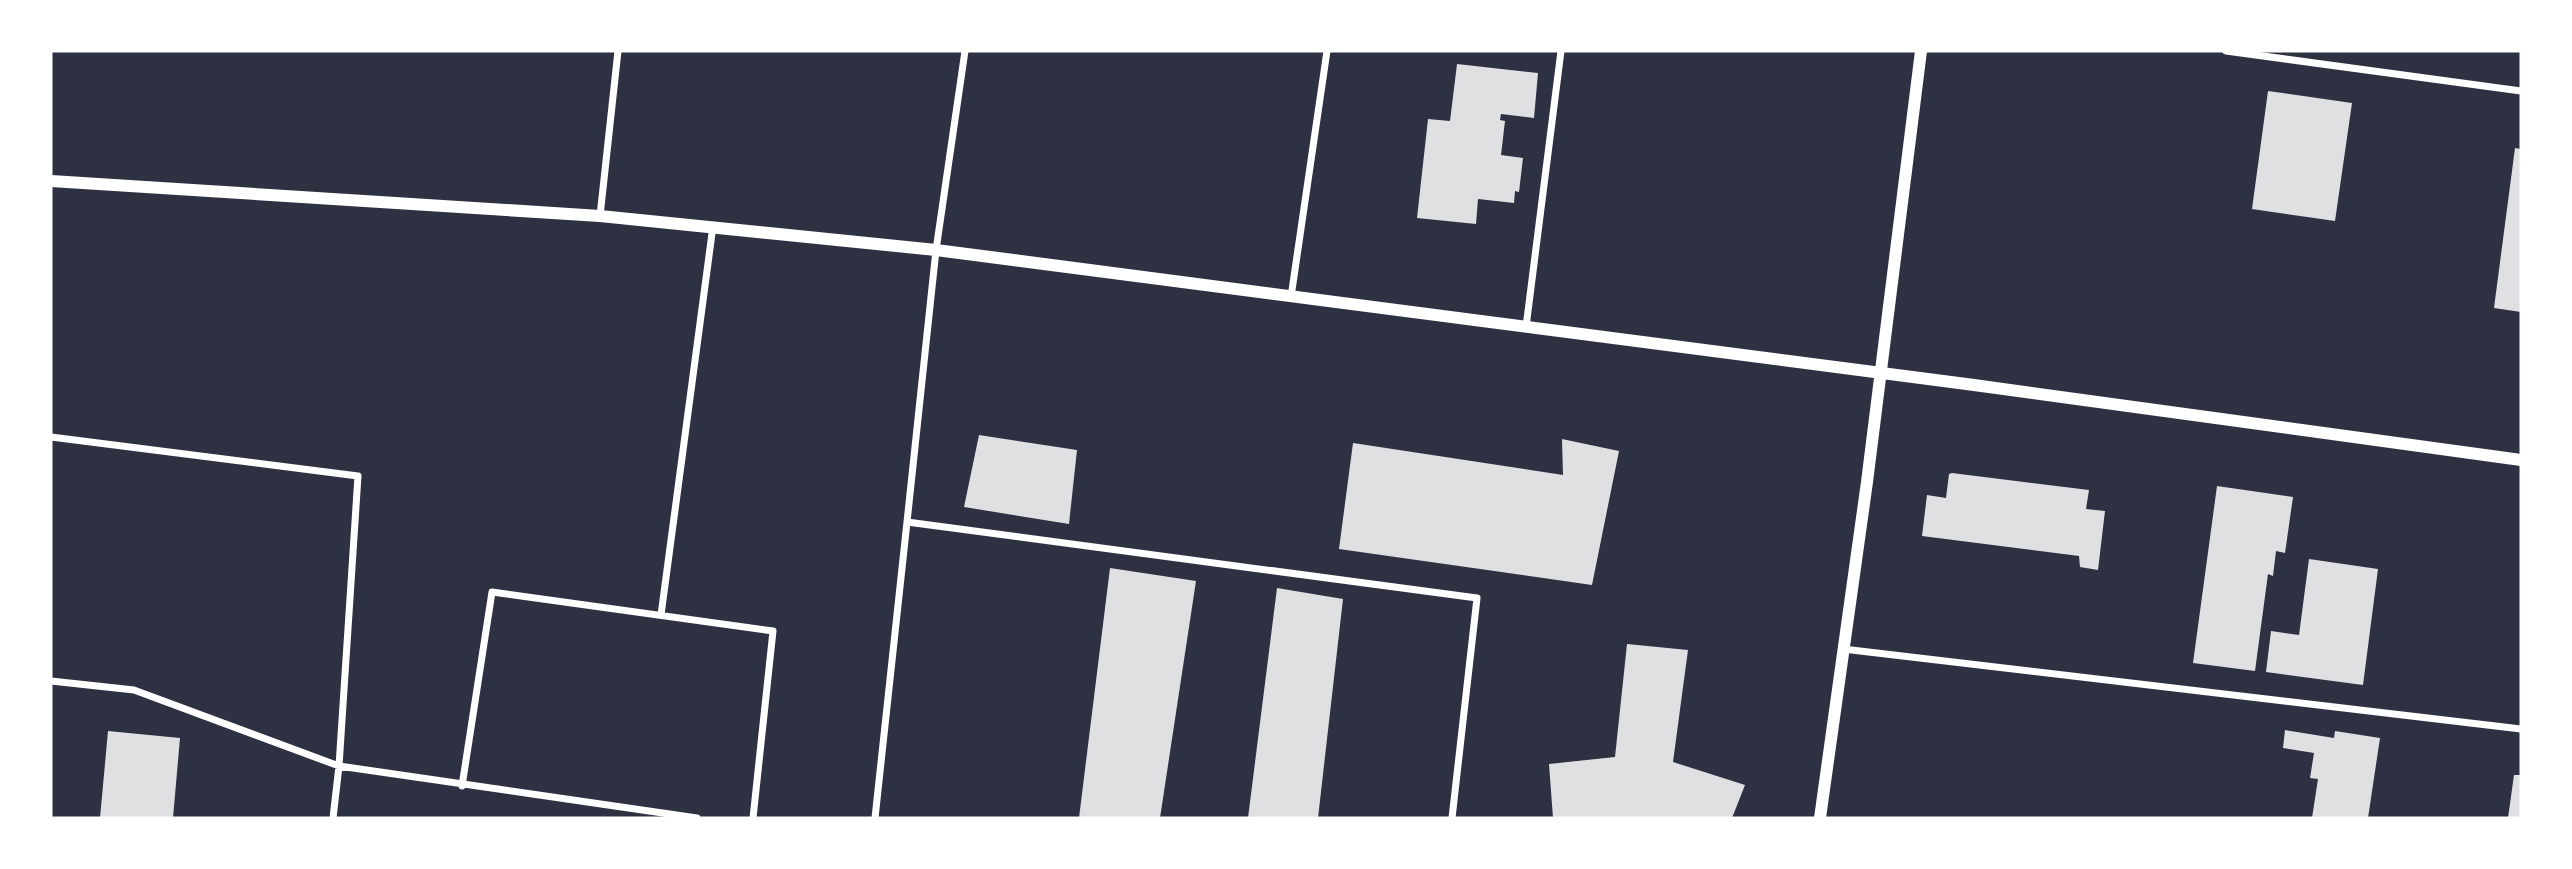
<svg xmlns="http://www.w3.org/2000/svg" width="2572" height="869" viewBox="0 0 2572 869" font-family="'Titillium Web',sans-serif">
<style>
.building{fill:#e0e0e3}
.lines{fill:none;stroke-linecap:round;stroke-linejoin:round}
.minor{stroke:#fff;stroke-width:7}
.tertiary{stroke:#fff;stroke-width:12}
</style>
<rect width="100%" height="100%" fill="#2d3142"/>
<path class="building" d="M1457,64L1538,73L1534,118L1501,114L1500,120L1505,121L1501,155L1523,158L1519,192L1515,191L1514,203L1478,199L1476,224L1417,218L1428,119L1450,121Z
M2268,91L2352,103L2335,221L2252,209Z
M2515,148L2521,149V312L2494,308Z
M979,435L1077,450L1069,524L964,507Z
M1562,439L1619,451L1592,585L1339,549L1353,443L1563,475Z
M1952,473L2089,490L2086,509L2105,511L2098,570L2080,567L2079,556L1922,536L1927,495L1946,498L1949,474Z
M2217,486L2293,497L2285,553L2276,551L2273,576L2268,574L2255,671L2193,663Z
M2309,559L2378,569L2363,685L2266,672L2271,631L2299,635Z
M1110,568L1196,581L1160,818H1079Z
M1277,588L1343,599L1318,818H1248Z
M1627,644L1688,650L1673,762L1745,785L1732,818H1553L1549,764L1615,757Z
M2285,730L2334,738L2335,731L2380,738L2368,818H2312L2318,779L2310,778L2314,753L2283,748Z
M108,731L180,738L173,818H100Z
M2514,775H2521V818H2508Z"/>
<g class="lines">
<path class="minor" d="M965,51L936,250L907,522L1477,598L1452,818
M2226,51L2521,91
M600,216L618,51
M1291,297L1327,51
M1526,327L1561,51
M51,437L358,476L339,766L333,818
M661,615L713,226
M1843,649L2521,729
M51,681L134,690L339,766L697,818
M462,786L492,592L773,631L753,818
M875,818L907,522"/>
<path class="tertiary" d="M51,181L600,216L936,250L1974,385L2521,460
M1820,818L1867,482L1921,51"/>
</g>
<rect width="2572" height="869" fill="none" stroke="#ffffff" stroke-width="105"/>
</svg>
